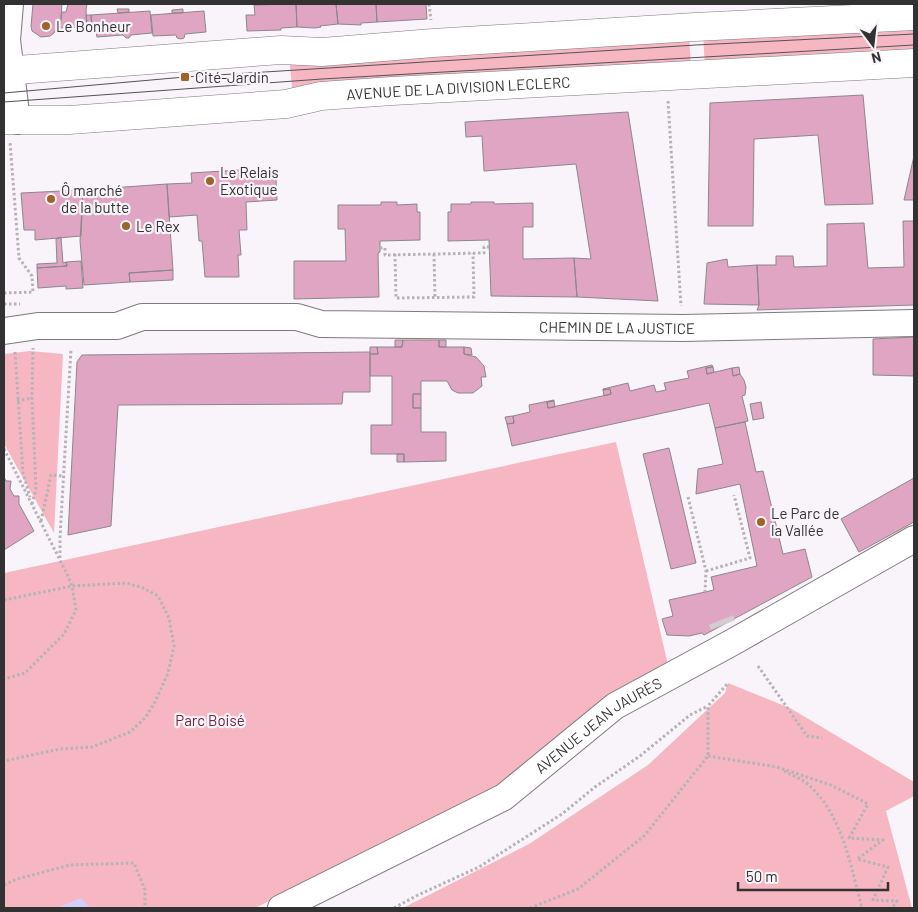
<svg xmlns="http://www.w3.org/2000/svg" width="918" height="912" viewBox="0 0 918 912" font-family="Barlow,sans-serif">
<style>
.green{fill:#f6b7c3}
.water{fill:#d2cdfb}
.building{fill:#dfa5c3;stroke:#8d878a}
.lines{fill:none;stroke-linecap:round;stroke-linejoin:round}
.minor-tunnel{stroke:#d1cdd1;stroke-width:26;stroke-dasharray:26 13;stroke-linecap:butt}
.minor-casing{stroke:#7e797d;stroke-width:28}
.major-casing{stroke:#7e797d;stroke-width:29}
.path{stroke:#b6b2b6;stroke-width:3;stroke-dasharray:2.5 2.5;stroke-linecap:butt}
.minor{stroke:#fff;stroke-width:26}
.major{stroke:#fff;stroke-width:28}
.tram{stroke:#545354;stroke-width:1}
.poi-dot{fill:#9f6425;stroke:#f9f4f9;stroke-width:2}
.labels{text-anchor:middle;dominant-baseline:central;stroke-width:4.5;stroke-linejoin:round;paint-order:stroke}
.poi-label{font-size:15px;fill:#333233;stroke:#f9f4f9;text-anchor:start}
.street-label{font-size:15px;fill:#333233;stroke:#f9f4f9}
.park-label{font-size:15px;fill:#70253b;stroke:#f9f4f9}
</style>
<rect width="100%" height="100%" fill="#f9f4f9"/>
<path class="green" d="M914,22V56L705,68L703,33Z
M689,34L691,69L293,97L289,56Z
M30,351L63,354L54,533L4,444V354Z
M616,442L668,665L504,784L255,908H4V573Z
M728,683L790,708L914,782V796L886,811L912,908H403L529,844L648,765L725,693Z"/>
<path class="water" d="M81,898L90,908H57Z"/>
<path class="building" d="M33,4H62L60,28L57,27L54,33L50,36L41,37L32,31L31,26Z
M68,4H87L86,10L87,27L60,28L62,12H66Z
M296,4L297,27L281,28V30L247,31L246,15H255L254,5Z
M296,4H336L338,24L320,26L321,27L315,28L297,27Z
M336,4H376L377,22L361,23V25L338,24Z
M376,4H426L427,19L377,22Z
M117,9H129V12L118,13Z
M183,9V13H172V10Z
M150,11L152,33L131,35L129,38H126L123,35L97,37L96,32L92,29L91,15Z
M204,11L206,32L185,34L184,38L181,39L177,38L176,35L153,36L151,15Z
M86,15H91L92,27H87Z
M863,95L873,204L825,205L818,135L754,139L753,226H708L710,103Z
M628,112L658,301L577,297L574,258L591,259L576,164L484,171L482,136L466,137L465,122Z
M914,156V200H904Z
M263,169L267,173L268,180L276,179L277,200L246,202L247,230H239L241,255H238L239,277H205L202,241H199L197,215L169,217L167,184L192,183L191,173L239,170V172Z
M167,184L173,270L129,273L130,282L84,285L80,241L83,190Z
M83,190L81,236L35,240V230H24L21,193Z
M381,202H397V205L417,204V212H420V240L380,241V252L378,253L379,297L294,299V261H346L345,229H338V205H381Z
M471,202H494V204L533,203V227H523V259L574,258L577,297L491,296L489,240L448,241V212H451V204H471Z
M903,221H914V305L757,310L759,305L757,265H776V256H793L794,267L827,266V224L864,223L868,268L904,267Z
M61,237L63,263L66,262L67,266L37,268V264L57,263L56,239Z
M727,259L728,267L757,265L759,305L704,304L707,263Z
M81,261L83,288L66,289V286L38,288L37,268L67,266L66,262Z
M173,270V280L130,282L129,273Z
M914,337V376L873,375V339Z
M395,340H403L402,347H395Z
M403,340H439V347H464V354L476,357L484,366L486,377H481L482,386L473,393H458L452,390L447,381H421V394H413V408H421V432H446V461L404,462V454H371V425H392V376H370V354H378L377,347H402Z
M439,340H446V347H439Z
M370,347H377L378,354H370Z
M464,347L471,348L472,355L464,354Z
M370,352V392H343L342,404L118,405L111,526L68,535L77,362L82,355Z
M712,365L713,367L706,368L707,374L732,368L733,376L740,374L744,380L746,387L745,395L742,396L748,421L715,428L709,403L512,446L507,424L514,423L513,416L530,412L529,405L554,400V401L547,402L548,408L611,394L610,389L603,390V389L628,383L630,391L654,385L656,392L666,390L664,383L689,378L687,371Z
M713,367L714,372L707,374L706,368Z
M739,367L740,374L733,376L732,368Z
M610,389L611,394L604,396L603,390Z
M413,394H421V408H413Z
M554,401L555,407L548,408L547,402Z
M761,402L764,418L753,420L750,404Z
M513,416L514,423L507,424L505,417Z
M745,422L756,472L763,471L783,554L805,549L812,577L704,635L702,633L689,636L667,635L662,619L673,616L669,600L714,590L711,577L757,566L740,484L696,494L698,469L723,464L715,428Z
M669,448L696,563L671,569L643,454Z
M397,454H404V462H397Z
M4,477L6,481H11L10,489L14,496H19V504L34,531L4,550Z
M914,478V522L859,552L841,519Z"/>
<g class="lines">
<path class="minor-tunnel" d="M721,620L723,625"/>
<g class="minor-casing">
<g id="minor">
<path d="M10,4L7,40L17,121"/>
<path id="s1" d="M4,331L38,326H117L142,317H297L321,324L683,328L914,323"/>
<path id="s2" d="M281,908L504,797L615,706L733,642L914,539"/>
</g>
</g>
<g class="major-casing">
<g id="major">
<path d="M4,71L281,50L322,52L433,43L695,27L914,16"/>
<path id="s3" d="M4,120H69L152,114L286,104L321,96L392,91L914,63"/>
</g>
</g>
<path class="path" d="M429,4L431,20
M668,101L681,306
M380,248H385V255L484,253V247H489
M395,254L396,298L474,297L473,253
M434,254L435,297
M4,293L33,292L32,276L19,258L10,142
M4,304H20
M15,352L23,473L30,497
M17,401L32,398
M4,449L68,576L72,586L76,610L64,634L25,673L4,679
M688,497L706,571L705,592
M32,504L36,489L32,398L33,348
M41,521L51,475L63,476
M60,558V537L71,349
M706,571L750,558L734,495
M4,600L72,586L127,583L143,588L158,596L169,618L174,646L168,673L155,702L145,718L130,732L92,747L60,749L4,761
M758,666L807,736L822,738
M708,756L777,767L831,785L868,804L849,838L883,840L857,859L888,867L873,900L897,901L892,908
M784,771C793,776 805,780 811,787C843,818 851,867 862,908
M4,885L17,879L70,865L134,863L145,890V908
M394,908L416,896L479,867L562,814L595,787L640,756L690,715L708,706
M530,908L578,889L644,836L708,756V706L728,683"/>
<use href="#minor" class="minor"/>
<use href="#major" class="major"/>
<path class="tram" d="M4,93L185,77L696,45L914,34
M4,102L322,79L914,45"/>
</g>
<g class="poi-dot">
<circle cx="46" cy="26" r="5"/>
<rect x="180" y="72" width="10" height="10" rx="2.5"/>
<circle cx="210" cy="181" r="5"/>
<circle cx="51" cy="199" r="5"/>
<circle cx="126" cy="226" r="5"/>
<circle cx="761" cy="522" r="5"/>
</g>
<g class="labels">
<g class="poi-label">
<text x="56" y="26">Le Bonheur</text>
<text x="195" y="77">Cité-Jardin</text>
<text x="220" y="172">Le Relais<tspan x="220" dy="17">Exotique</tspan></text>
<text x="61" y="190">Ô marché<tspan x="61" dy="17">de la butte</tspan></text>
<text x="136" y="226">Le Rex</text>
<text x="771" y="513">Le Parc de<tspan x="771" dy="17">la Vallée</tspan></text>
</g>
<g class="street-label">
<text stroke="none"><textPath href="#s3" startOffset="456">AVENUE DE LA DIVISION LECLERC</textPath></text>
<text stroke="none"><textPath href="#s1" startOffset="616">CHEMIN DE LA JUSTICE</textPath></text>
<text stroke="none"><textPath href="#s2" startOffset="368">AVENUE JEAN JAURÈS</textPath></text>
</g>
<g class="park-label">
<text x="210" y="720">Parc Boisé</text>
</g>
</g>
<rect width="918" height="912" fill="none" stroke="#333233" stroke-width="10"/>
<g transform="translate(873 45) rotate(165)" stroke="#f9f4f9" stroke-width="4" paint-order="stroke">
<path d="M0-4L9 19L0 12L-9 19Z" fill="#333233"/>
<text y="-8" font-size="14" font-weight="bold" text-anchor="middle" fill="#333233">N</text>
</g>
<path d="M738 882v8h150v-8" fill="none" stroke="#333233" stroke-width="2.5"/>
<text x="746" y="882" font-size="15" fill="#333233" stroke="#f9f4f9" stroke-width="4" paint-order="stroke">50 m</text>
</svg>
